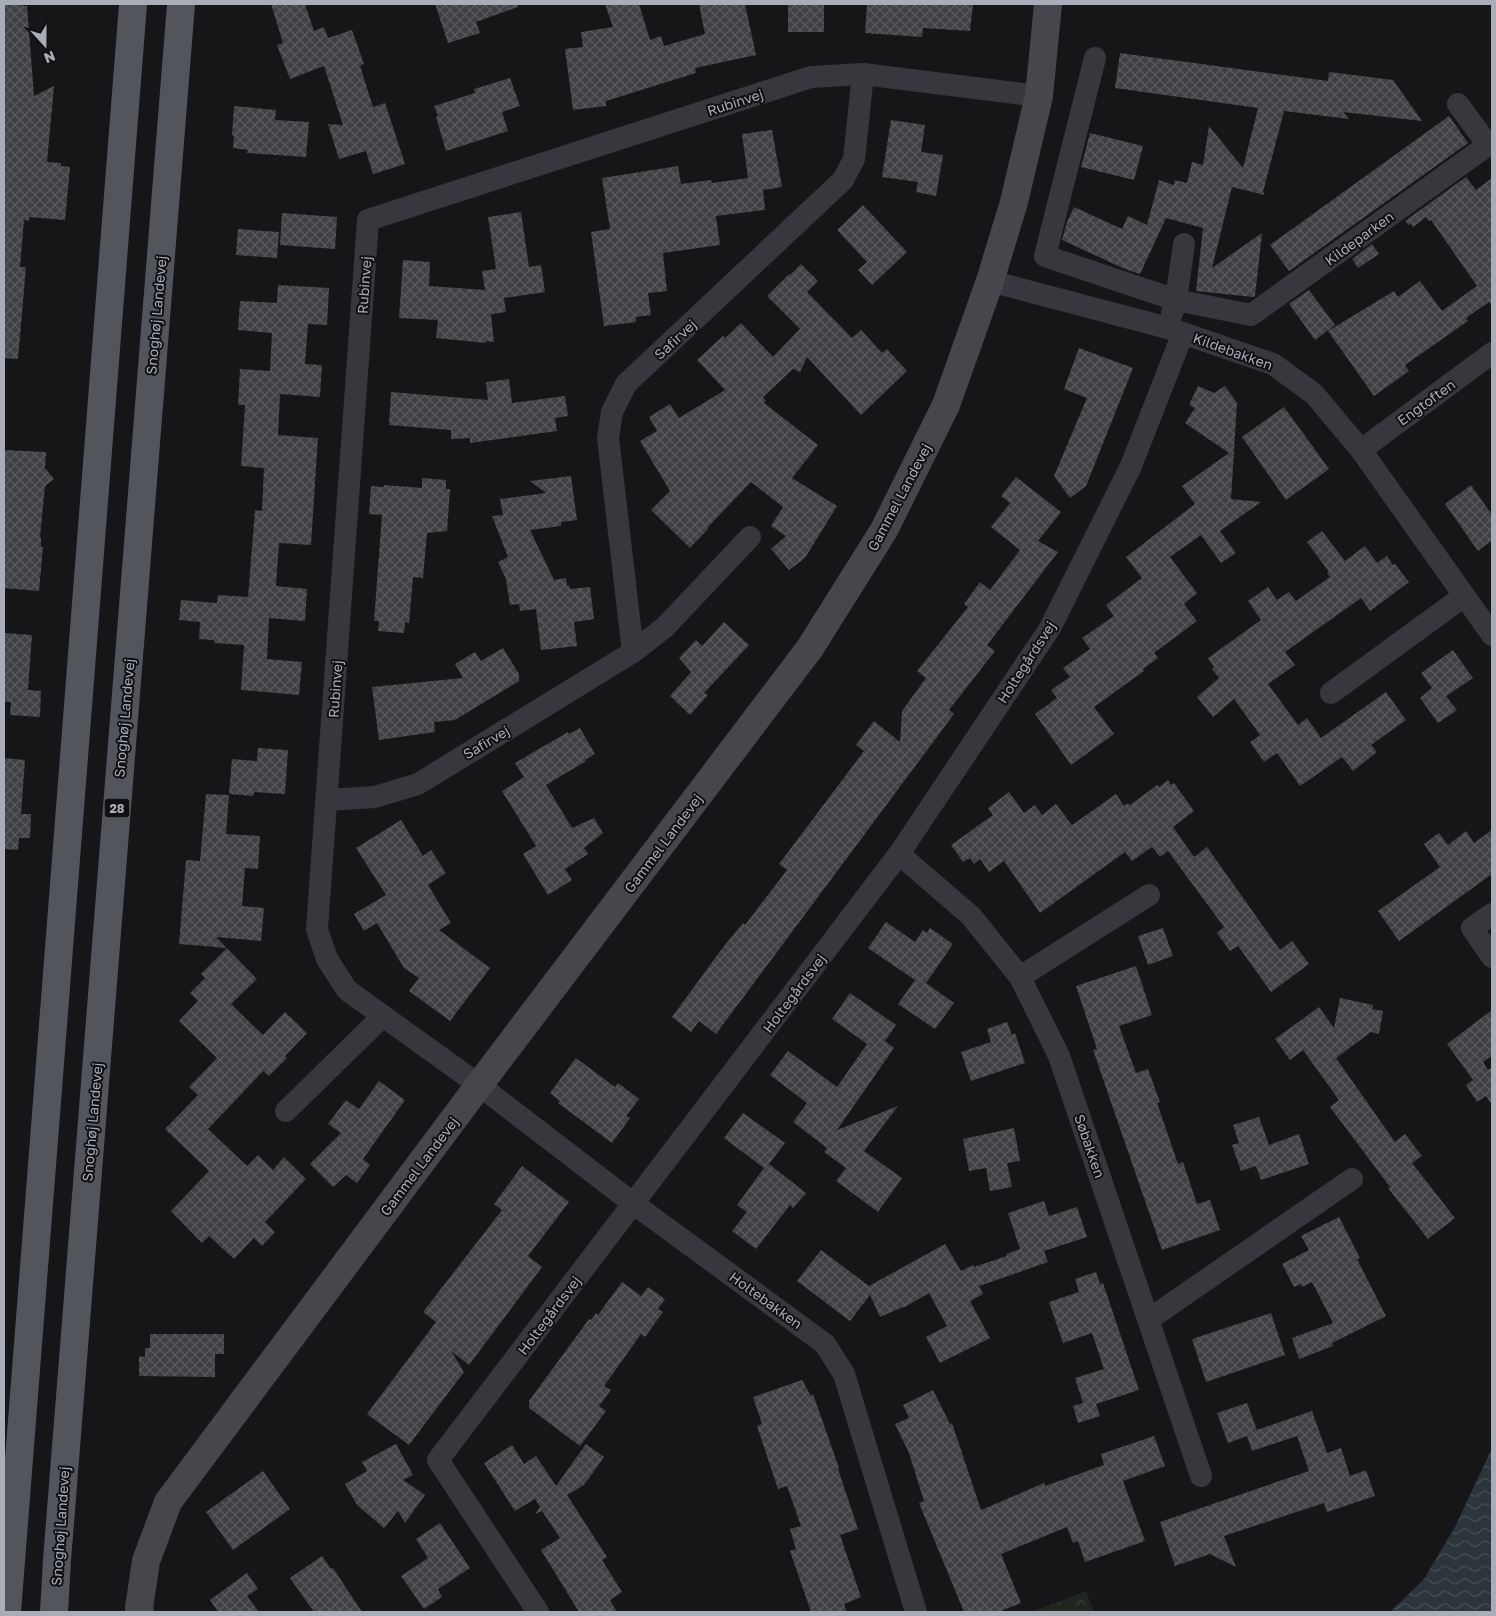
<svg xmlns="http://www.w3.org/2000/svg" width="1496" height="1616" viewBox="0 0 1496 1616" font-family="'Golos Text',sans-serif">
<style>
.forest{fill:url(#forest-crowns)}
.water{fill:url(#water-waves)}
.building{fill:url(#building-cross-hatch)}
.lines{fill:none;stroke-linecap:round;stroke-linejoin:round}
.street{stroke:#37383d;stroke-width:22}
.secondary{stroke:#45474d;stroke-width:28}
.primary{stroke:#53555c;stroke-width:28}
.labels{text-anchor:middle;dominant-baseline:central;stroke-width:4;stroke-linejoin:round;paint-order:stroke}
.shield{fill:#111113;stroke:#7b7e86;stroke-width:1}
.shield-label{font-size:12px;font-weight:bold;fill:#a8adb8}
.street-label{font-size:14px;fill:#a8adb8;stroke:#111113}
</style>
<defs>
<pattern id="forest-crowns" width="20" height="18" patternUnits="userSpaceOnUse" patternTransform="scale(1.25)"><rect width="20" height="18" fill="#1e261f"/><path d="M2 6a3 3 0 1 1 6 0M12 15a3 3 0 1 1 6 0" fill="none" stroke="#3c433d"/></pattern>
<pattern id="water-waves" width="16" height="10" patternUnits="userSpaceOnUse" patternTransform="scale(1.25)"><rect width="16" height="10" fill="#2c353c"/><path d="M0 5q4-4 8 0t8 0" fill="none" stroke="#485056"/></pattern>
<pattern id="building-cross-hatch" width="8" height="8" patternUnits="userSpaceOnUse" patternTransform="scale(1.25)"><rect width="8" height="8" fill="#404145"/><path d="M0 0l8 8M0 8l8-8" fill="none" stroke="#595a5e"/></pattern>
</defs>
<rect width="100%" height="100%" fill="#161618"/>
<path class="forest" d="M1086,1591L1094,1612H1031Z"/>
<path class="water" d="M1492,1448V1612H1390L1424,1579L1455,1527Z"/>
<path class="building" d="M4,4H23V6H27L34,96L54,86L47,162L61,163V166L70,167L65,220L29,217V221L24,220L20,267H26L18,359L4,358Z
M271,4H305L314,31L324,27L328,38L352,30L364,64L360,66L373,107L385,103L405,164L373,174L366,151L339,159L328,124L343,125L324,66L290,79L277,45L283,43Z
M435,4H518V7L476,22L480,33L448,43Z
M605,4H639L650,40L661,36L664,46L705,34L699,4H745L756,55L695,68L696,73L606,101V106L573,110L565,49L583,47L581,32L613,27Z
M788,4H824V32H788Z
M867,4H973L970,31L923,28L922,37L865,33Z
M1120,53L1328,81L1329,72L1393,80L1422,121L1343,112L1349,119L1284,111L1263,192L1265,195L1232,187L1212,268L1262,233L1255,296L1253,297L1196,291L1203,228L1166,218L1140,274L1125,269L1062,240L1067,222L1074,207L1122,229L1128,216L1147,225L1159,180L1174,185L1175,180L1187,183L1192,162L1203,165L1209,126L1243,168L1258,108L1115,88Z
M510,78L520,106L502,112L508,131L446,151L436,117L438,116L434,106L475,93L474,89Z
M234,106L276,110L275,120L309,122L306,157L247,153L248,150L233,148L234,136L232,135Z
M1449,116L1468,143L1289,271L1270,245Z
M891,120L925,125L921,152L943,155L936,196L916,192L918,182L882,177Z
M772,130L782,187L763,190L765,210L716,216L720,245L663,253L667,291L648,293L651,315L636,317V322L604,326L591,232L610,229L602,178L678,166L681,184L711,180L712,183L748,178L742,134Z
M1090,133L1143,146L1134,180L1081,167Z
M1466,177L1476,190L1492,178V307L1489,302L1466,318L1468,321L1405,365L1409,371L1374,396L1328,331L1394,291L1398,297L1420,281L1442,311L1477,286L1431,220L1429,221L1426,217L1413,227L1411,224L1409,225L1405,221Z
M863,205L907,252L872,285L858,270L867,262L837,230Z
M521,212L529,267L541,265L545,292L504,298L506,312L491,314L494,342L486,341V343L436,338L438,320L399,318L403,260L430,262L429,286L485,290L482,271L496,269L488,217Z
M282,213L337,217L335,249L280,245Z
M238,229L279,232L277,258L236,255Z
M1372,244L1379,254L1358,268L1352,259Z
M801,264L818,281L807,292L852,338L861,330L882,353L887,349L907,371L861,415L807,357L800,372L793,369L763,397L766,401L764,403L818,445L792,478L837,506L805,558L789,570L771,549L786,536L771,526L783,507L751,482L707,528L708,529L690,548L651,510L670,491L640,441L657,431L649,417L670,404L679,418L725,390L697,360L723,336L725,338L741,323L773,357L800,329L767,296L789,274L790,275Z
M278,285L329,288L327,325L308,324L305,364L322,365L320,397L280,394L278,435L318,438L311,545L279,543L276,586L307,589L305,621L269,618L267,659L302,662L299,695L241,690L244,645L214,643V640L199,639L200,622L179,620L181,600L217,603L218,595L248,597L255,510L262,511L264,468L241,466L245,405H238L240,369L270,371L272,333L238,330L240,301L277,303Z
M1309,290L1335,325L1315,340L1289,304Z
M1079,348L1133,368L1086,486L1070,498L1054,476L1087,398L1064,389Z
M509,379L512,403L565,396L568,416L555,418L557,431L470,443V438L451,439V430L389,425L391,392L488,400L486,382Z
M1198,386L1214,393L1225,386L1237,403L1231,499L1261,502L1220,531L1236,553L1221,563L1201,535L1170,557L1197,593L1184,604L1197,621L1154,653L1158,658L1143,669L1144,671L1094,707L1114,734L1071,765L1035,714L1057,698L1051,690L1070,677L1063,668L1090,649L1082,638L1114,616L1106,605L1142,578L1126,557L1195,504L1182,486L1229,453L1185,423L1195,408L1189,405Z
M1284,407L1329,469L1286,500L1242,437Z
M4,450L46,452L45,468L54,479L45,486L40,537H41V547H43L39,591L4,588Z
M571,476L577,520L561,522V526L530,530L554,580L566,578L567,586L569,585L570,589L590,587L594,619L574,622L577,646L541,650L536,609L520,611L519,604L510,605L506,579L498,562L508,557L492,516L503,515L500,499L546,493L530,481Z
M1016,477L1061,512L1038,541L1058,552L987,645L995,651L949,710L954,714L716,1034L699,1021L691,1032L672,1017L721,950L743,923L745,925L787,870L779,864L864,751L856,745L874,721L900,742L902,711L926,678L917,671L968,607L964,604L980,582L990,590L1020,550L991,527L1010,503L1001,496Z
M422,478L446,480V489H450L447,531L427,533L423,578L413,577L409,623L405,622L404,633L378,631L379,621H374L382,515L369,514L371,486L384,487V485L422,488Z
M1471,485L1492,515V540L1478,551L1445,504Z
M1322,531L1345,561L1365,546L1377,563L1387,556L1393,565L1395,564L1409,582L1370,611L1361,598L1285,652L1295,665L1268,684L1298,725L1307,718L1321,738L1386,692L1406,720L1371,745L1377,752L1353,771L1342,757L1300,786L1277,753L1264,762L1250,742L1260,735L1234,699L1213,717L1197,697L1219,678L1212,669L1214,667L1208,658L1261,620L1248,601L1268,587L1277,600L1289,592L1296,601L1330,577L1327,573L1329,572L1307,542Z
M724,622L749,645L704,693L708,695L690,715L670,696L691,672L679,658L696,640L702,646Z
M4,633L32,635L28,690L41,691L40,717L10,715L11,702H4Z
M503,648L519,674V681L455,720L434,722L435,732L379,740L372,687L463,678L455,664L475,652L481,661Z
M1453,650L1473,678L1446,696L1457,710L1438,723L1420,698L1432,688L1421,673Z
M580,728L595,754L585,760L586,761L546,785L572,828L594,818L603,833L584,848L588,854L565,869L572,880L548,895L523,854L536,846L502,791L524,777L515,763L568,732L569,734Z
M258,748L288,750L285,794L254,792L253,796L229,794L232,759L257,761Z
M4,758L25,760L21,814H31L30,838H19L18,850L4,849Z
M1168,780L1171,785L1174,783L1194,811L1173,827L1194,857L1207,847L1280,950L1292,941L1309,964L1271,992L1238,946L1230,951L1217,933L1224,927L1168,851L1160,857L1152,847L1132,861L1125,852L1040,913L1004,861L989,872L980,859L974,864L970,858L963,862L951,845L993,815L988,808L1009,792L1024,813L1035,805L1042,815L1056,804L1072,825L1116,794L1124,806L1128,803L1130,805L1157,785L1159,787Z
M206,794L229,795L226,834L260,836L258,869L245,868L242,906L264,908L261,941L216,937L257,979L231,1004L263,1035L285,1012L307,1033L285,1056L287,1058L269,1076L263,1071L208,1129L247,1166L258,1155L273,1170L284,1157L306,1179L265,1222L275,1232L262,1246L254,1238L234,1259L209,1236L202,1243L171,1211L209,1171L165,1129L198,1095L189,1087L217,1058L179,1021L198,1001L190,993L205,978L201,974L227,948L179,944L186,860L200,861Z
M401,820L423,856L431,850L446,873L428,885L451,923L439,930L490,968L450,1021L409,991L419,978L404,968L377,923L364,931L354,914L386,895L356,848Z
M1492,830V874L1399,941L1378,911L1440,867L1424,844L1439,833L1448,845L1466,831L1474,843Z
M886,922L915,942L923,930L927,933L930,928L953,944L926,983L954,1003L935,1029L898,1004L915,980L868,948Z
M1163,928L1173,956L1148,965L1138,936Z
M1136,966L1152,1015L1119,1026L1136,1073L1148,1069L1160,1102L1157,1103L1178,1164L1183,1162L1197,1204L1210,1200L1220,1230L1162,1250L1093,1050L1097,1049L1076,986Z
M850,993L896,1025L885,1041L894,1048L837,1130L898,1106L864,1151L902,1178L878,1212L836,1181L846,1168L824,1152L827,1148L793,1122L807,1103L770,1075L788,1051L837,1087L867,1044L832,1019Z
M1340,998L1373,1005L1372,1009L1383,1011L1379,1034L1371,1032L1336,1058L1395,1142L1405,1134L1422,1156L1412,1163L1455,1218L1428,1239L1388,1188L1390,1187L1330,1107L1339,1100L1303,1050L1290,1060L1275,1039L1319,1007L1334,1028Z
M1492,1010V1056L1483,1062L1488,1070L1492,1067V1105L1486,1096L1477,1102L1466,1085L1473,1080L1447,1044Z
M1007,1022L1012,1035L1015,1033L1025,1063L971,1081L961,1052L991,1042L987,1029Z
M576,1058L615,1087L618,1083L639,1099L626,1116L630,1118L612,1143L558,1103L560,1101L550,1093Z
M379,1081L405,1100L363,1159L370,1165L357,1183L346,1175L333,1187L310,1164L341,1133L328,1124L346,1100L359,1109Z
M743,1113L785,1143L769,1164L806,1193L793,1208L790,1205L756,1249L732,1231L747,1212L737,1205L764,1168L724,1138Z
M1259,1117L1269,1145L1299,1134L1309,1164L1261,1180L1256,1166L1241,1171L1232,1145L1239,1143L1233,1125Z
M1014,1128L1020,1161L1007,1163L1012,1187L990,1191L986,1168L969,1171L963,1139Z
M522,1166L569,1202L528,1256L542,1267L469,1365L451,1351L464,1372L409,1445L367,1414L436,1322L423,1312L502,1210L494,1204Z
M1044,1201L1049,1216L1077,1207L1087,1237L1044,1251L1048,1262L979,1286L983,1294L970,1301L990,1338L940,1363L926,1337L947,1326L929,1293L903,1308V1307L880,1317L870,1295L850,1321L797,1281L821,1250L869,1286L945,1244L961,1271L973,1265L974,1267L1007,1256L1006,1254L1020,1249L1008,1213Z
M1339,1217L1360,1258L1357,1259L1386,1316L1332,1343L1333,1346L1299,1359L1292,1338L1333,1323L1312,1282L1302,1287L1301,1284L1294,1287L1282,1264L1309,1250L1301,1236Z
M1096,1272L1100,1284L1103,1283L1139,1390L1096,1404L1100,1416L1078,1423L1073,1406L1083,1403L1075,1378L1104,1369L1092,1333L1063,1343L1049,1302L1079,1292L1075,1279Z
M622,1282L641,1296L648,1287L665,1299L658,1309L663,1312L645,1337L641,1334L604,1386L611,1390L599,1406L606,1411L580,1446L529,1408V1401L589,1319L591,1320L596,1313L598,1315Z
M1271,1313L1285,1355L1206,1382L1192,1339Z
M150,1334H224V1354H215V1377L139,1376V1356L145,1357V1348H150Z
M802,1380L811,1396L813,1394L839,1468L838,1469L858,1529L840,1535L861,1597L844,1604L847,1612H811L790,1551L796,1549L790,1529L801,1526L787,1486L778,1489L757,1426L762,1424L753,1397Z
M933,1390L950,1424L952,1423L981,1510L1044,1483L1045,1486L1104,1465L1101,1454L1154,1436L1165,1466L1123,1481L1145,1541L1085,1562L1078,1541L1073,1543L1067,1527L1001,1554L1021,1603L998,1612H964L919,1503L924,1501L909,1453L895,1424L909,1418L903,1405Z
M1247,1403L1257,1430L1312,1411L1327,1453L1341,1448L1350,1476L1366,1470L1375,1496L1327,1512L1324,1503L1224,1536L1236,1567L1210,1554L1175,1566L1160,1522L1309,1471L1297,1436L1252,1451L1247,1436L1228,1443L1217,1413Z
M396,1444L413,1475L403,1480L425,1495L405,1523L398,1511L384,1528L357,1505L345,1484L367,1471L362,1462Z
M586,1444L604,1457L584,1485L567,1495L607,1557L602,1560L622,1592L610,1600L617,1612H579L541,1550L560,1538L542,1511L535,1514L540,1507L535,1499L515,1511L484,1463L512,1445L524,1464L536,1456L556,1486Z
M263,1471L290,1509L233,1550L206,1512Z
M440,1523L470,1568L438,1589L442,1597L424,1609L401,1576L428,1558L416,1539Z
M322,1556L331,1569L333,1568L362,1612H314L290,1578Z
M247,1573L258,1589L247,1596L259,1612H218L210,1600Z"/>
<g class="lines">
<path class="street" d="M1095,58L1045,256L1176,300L1251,315L1488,145L1458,104
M990,281L1168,328L1273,364L1314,394L1361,450L1492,635
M1172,313L1176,300L1184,244
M1361,450L1492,353
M633,652L608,438L612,412L626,384L843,180L854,159L863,74
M1331,693L1464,596
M327,800L375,797L418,784L633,652L665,627L750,537
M899,854L971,916L1020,977L1059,1056L1201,1476
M1492,914L1472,928L1492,957
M1020,977L1149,895
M286,1111L383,1016
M1148,1320L1352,1179
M538,1612L438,1460L899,854L1050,628L1131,466L1183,333
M916,1612L844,1374L825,1344L634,1204L479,1085L347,990L327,959L317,929L368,220L811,77L863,74L1039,96"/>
<path class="secondary" d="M140,1612L139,1608L146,1561L168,1502L479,1085L810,648L884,530L946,405L990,281L1014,202L1039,96L1048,4"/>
<path class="primary" d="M7,1612L133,4
M54,1612L57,1560L181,4"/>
</g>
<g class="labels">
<rect class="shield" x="104.5" y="798.5" width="25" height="19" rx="4"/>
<g class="shield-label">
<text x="117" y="808">28</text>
</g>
<g class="street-label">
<text transform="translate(735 102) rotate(-18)">Rubinvej</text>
<text transform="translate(1359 238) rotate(-36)">Kildeparken</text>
<text transform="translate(364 285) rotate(-86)">Rubinvej</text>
<text transform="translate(156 315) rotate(-85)">Snoghøj Landevej</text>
<text transform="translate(675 339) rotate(-43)">Safirvej</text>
<text transform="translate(1233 351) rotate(20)">Kildebakken</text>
<text transform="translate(1426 402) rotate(-36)">Engtoften</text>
<text transform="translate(899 497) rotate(-62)">Gammel Landevej</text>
<text transform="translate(1026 662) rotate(-57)">Holtegårdsvej</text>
<text transform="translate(335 689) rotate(-86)">Rubinvej</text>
<text transform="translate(124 718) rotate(-85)">Snoghøj Landevej</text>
<text transform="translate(486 742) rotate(-31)">Safirvej</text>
<text transform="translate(663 843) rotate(-53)">Gammel Landevej</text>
<text transform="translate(794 993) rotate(-53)">Holtegårdsvej</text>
<text transform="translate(92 1122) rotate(-85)">Snoghøj Landevej</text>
<text transform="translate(1090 1146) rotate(71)">Søbakken</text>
<text transform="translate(419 1166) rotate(-53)">Gammel Landevej</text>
<text transform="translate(766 1300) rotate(36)">Holtebakken</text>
<text transform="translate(549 1315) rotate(-53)">Holtegårdsvej</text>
<text transform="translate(60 1526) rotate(-86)">Snoghøj Landevej</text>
</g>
</g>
<rect width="1496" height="1616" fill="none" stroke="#a8adb8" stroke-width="10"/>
<g transform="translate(45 45) rotate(159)" stroke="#111113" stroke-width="4" paint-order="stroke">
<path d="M0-4L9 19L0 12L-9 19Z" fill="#a8adb8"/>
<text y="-8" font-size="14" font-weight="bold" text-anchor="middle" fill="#a8adb8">N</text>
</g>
</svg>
